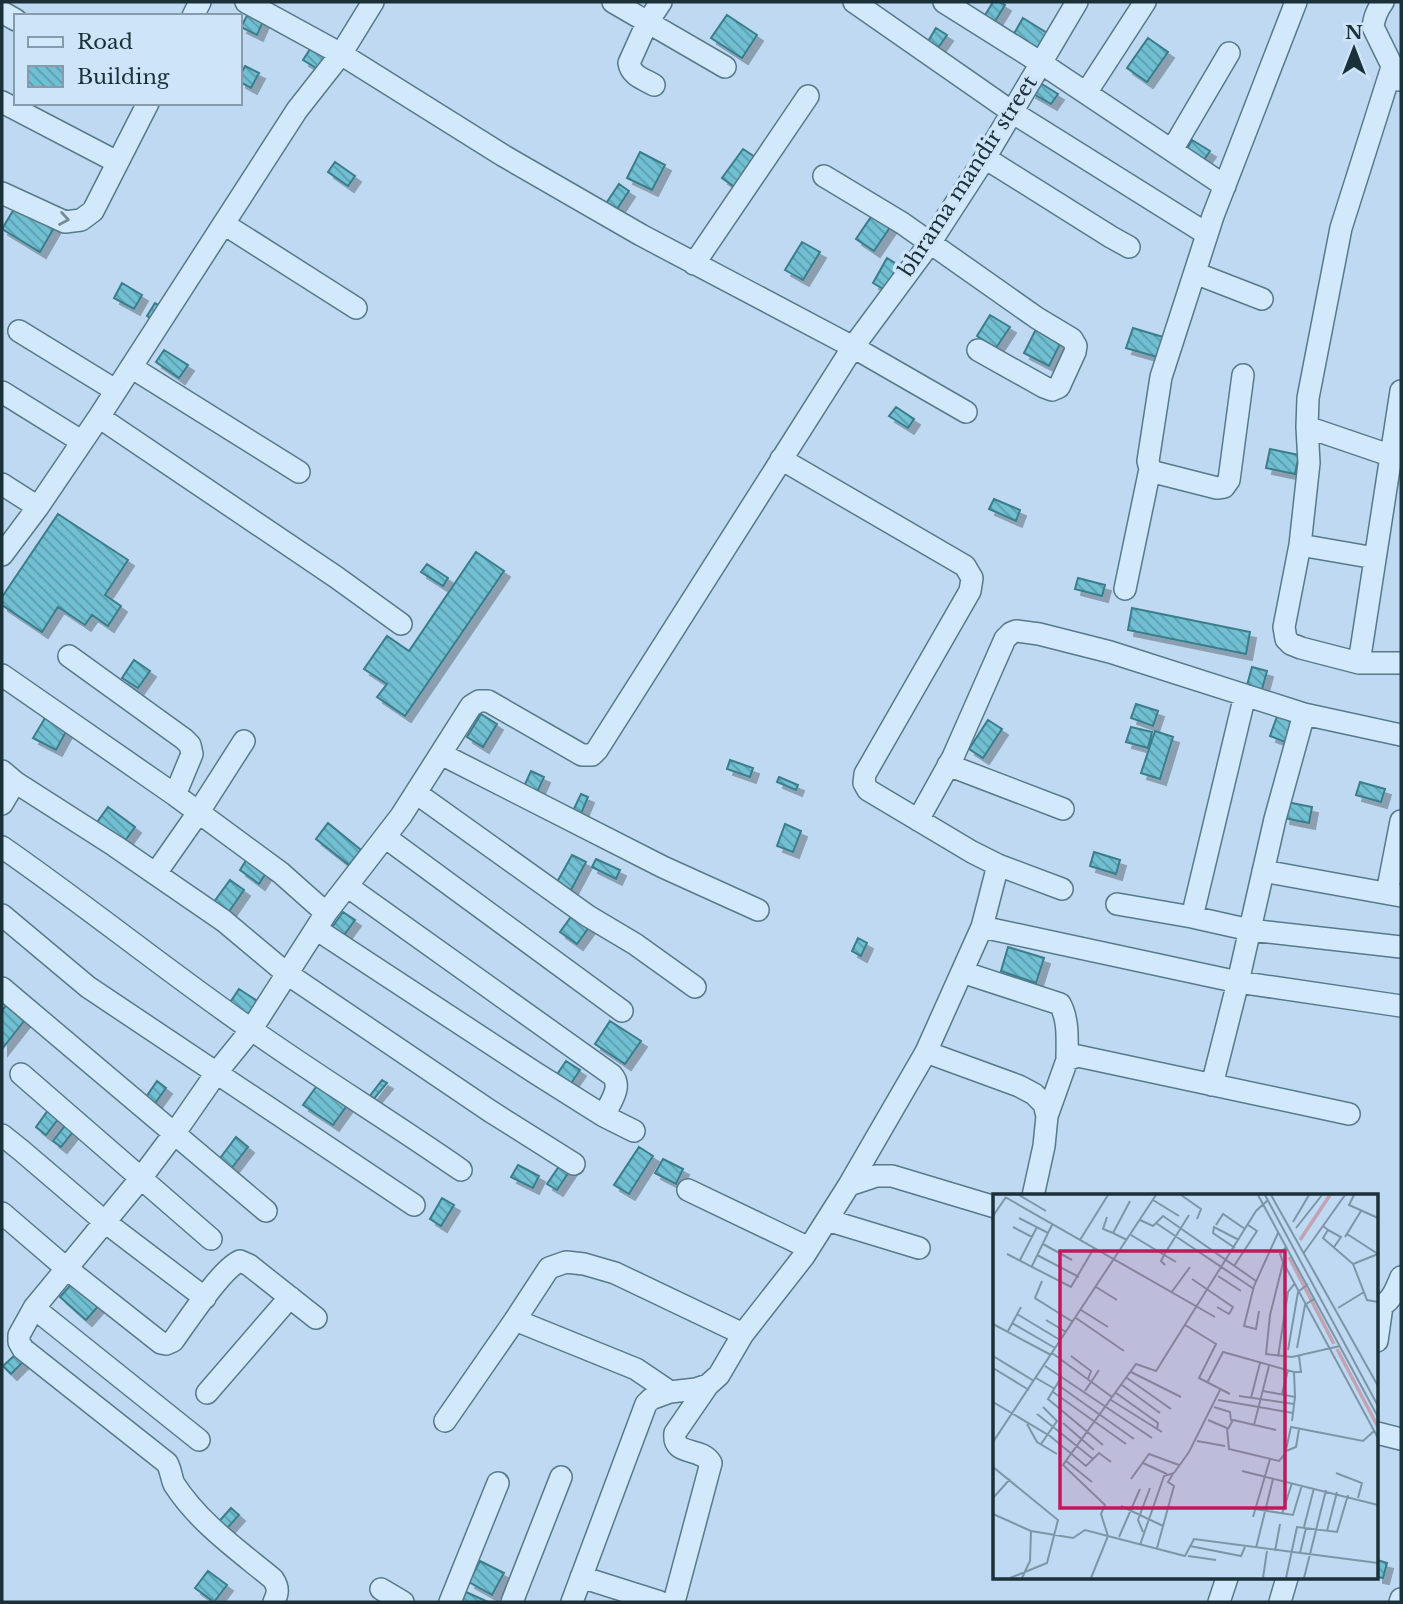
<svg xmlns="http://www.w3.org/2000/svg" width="1403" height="1604" viewBox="0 0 1403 1604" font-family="'Libre Baskerville',serif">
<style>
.building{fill:url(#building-back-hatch);stroke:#3a7d8b;stroke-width:2;filter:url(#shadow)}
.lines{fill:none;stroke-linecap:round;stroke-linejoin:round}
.minor-casing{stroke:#567a8a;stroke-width:24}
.minor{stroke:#d2e8fb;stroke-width:21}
.oneway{stroke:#768c9a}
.labels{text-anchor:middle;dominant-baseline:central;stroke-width:7;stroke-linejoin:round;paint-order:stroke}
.street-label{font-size:21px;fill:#1b3139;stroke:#cee4f8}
.inset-river{fill:none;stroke:#c2a2b3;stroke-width:3.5}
.inset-road{fill:none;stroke:#7d96a7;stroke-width:2}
.view{fill:#c2185b;fill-opacity:0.15;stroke:#c2185b;stroke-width:3.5}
.inset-edge{fill:none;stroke:#1b3139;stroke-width:3.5}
</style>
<defs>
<pattern id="building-back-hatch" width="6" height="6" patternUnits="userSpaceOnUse" patternTransform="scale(1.75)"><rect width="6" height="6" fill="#71bfd2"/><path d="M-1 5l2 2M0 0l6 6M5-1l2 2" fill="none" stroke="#5c9cab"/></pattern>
<filter id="shadow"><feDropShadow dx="6" dy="6" stdDeviation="0" flood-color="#0004"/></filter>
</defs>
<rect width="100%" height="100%" fill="#bed9f1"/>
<path class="building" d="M993,2H1000L1005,5L994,23L984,17Z
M249,12L264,19L257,35L241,27Z
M727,15L757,35L742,58L711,38Z
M1023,18L1052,36L1040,55L1012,37Z
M936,28L947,35L934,54L924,48Z
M1148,38L1168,52L1147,82L1127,68Z
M312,46L330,57L321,71L303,60Z
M245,66L259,73L251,88L240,82V76Z
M1037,81L1058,94L1051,104L1030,92Z
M1192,140L1210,151L1200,166L1183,156Z
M743,149L761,161L740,191L722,178Z
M640,152L665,165L652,190L627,178Z
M335,162L355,176L348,186L328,172Z
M619,184L629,191L615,212L605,205Z
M17,204L55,226L40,252L2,229Z
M875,211L893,223L874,251L856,239Z
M802,242L820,252L803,280L785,270Z
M887,258L905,269L890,293L873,283Z
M122,283L142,295L134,309L114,298Z
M155,303L167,310L158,323L147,316Z
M990,315L1010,327L996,348L977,336Z
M1037,327L1062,340L1049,366L1024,353Z
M1133,328L1163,337L1157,357L1126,348Z
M164,350L188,365L179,378L156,362Z
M896,407L914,419L908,428L889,416Z
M1270,449L1299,455L1295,474L1266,468Z
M994,499L1020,510L1016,521L989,509Z
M58,514L128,560L105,595L121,606L108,626L92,615L85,625L58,607L42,632L2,605V597Z
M476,552L504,571L405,716L377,697L387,684L364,669L387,636L409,651Z
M427,564L448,578L443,586L421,572Z
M1078,578L1105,585L1102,596L1075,589Z
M1132,608L1250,632L1246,654L1128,630Z
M134,660L150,671L138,688L122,678Z
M1252,667L1267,671L1261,693L1246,689Z
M1136,704L1158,711L1153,726L1131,718Z
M1279,711L1299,719L1290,744L1270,736Z
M481,714L497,724L483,747L467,737Z
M45,718L67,730L56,750L33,738Z
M988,720L1002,729L983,758L969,749Z
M1131,727L1152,732L1148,748L1126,742Z
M1155,731L1173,737L1160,779L1141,773Z
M730,760L753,768L750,777L727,769Z
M531,771L544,777L534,799L521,793Z
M779,777L798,785L796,790L777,782Z
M1360,782L1385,789L1381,802L1356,795Z
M581,794L588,797L578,821L570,817Z
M1287,802L1312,807L1309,823L1284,818Z
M108,807L135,827L122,845L95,825Z
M328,823L361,850L349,865L316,839Z
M785,824L801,831L793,852L777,846Z
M1094,852L1120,860L1116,874L1090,866Z
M572,855L586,862L571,890L557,882Z
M247,859L266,873L259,884L240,870Z
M596,859L620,870L616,879L592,867Z
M230,880L244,890L226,916L211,906Z
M343,912L355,920L342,938L330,930Z
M573,914L590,926L577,944L560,932Z
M858,938L867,943L861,956L852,951Z
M1008,947L1044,958L1036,983L1001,971Z
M239,989L262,1004L251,1019L229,1004Z
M9,1001L28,1016L2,1049V1011Z
M610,1021L641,1041L625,1064L595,1044Z
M566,1061L580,1070L570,1085L556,1076Z
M321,1080L351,1100L333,1125L303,1105Z
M382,1080L387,1083L373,1100L369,1097Z
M157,1081L166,1088L151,1109L142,1103Z
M51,1106L62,1114L46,1135L36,1127Z
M68,1122L76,1128L61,1147L53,1141Z
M236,1137L248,1147L227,1174L215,1165Z
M639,1147L653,1156L629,1194L614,1185Z
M663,1159L683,1169L676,1184L655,1173Z
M562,1162L571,1169L557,1190L547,1184Z
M518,1165L539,1176L533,1188L511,1177Z
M442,1198L454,1205L441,1226L430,1219Z
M75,1280L101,1303L86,1320L60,1297Z
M17,1353L24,1361L11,1374L3,1366Z
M231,1508L239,1515L222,1534L214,1527Z
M1377,1560L1387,1563L1383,1578L1377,1577Z
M480,1561L504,1573L492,1595L469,1582Z
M208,1571L227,1585L214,1602L195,1588Z
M466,1592L488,1602H461Z"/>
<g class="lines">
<g class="minor-casing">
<path id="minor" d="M246,2L341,54L504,156L641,235L853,347L966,412
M613,2L725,67
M854,2L1012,112L1207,234
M944,2L1041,63L1225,186
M1383,2C1377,10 1374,17 1373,27L1399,80
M2,12L16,20
M193,16L200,2
M1392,67L1341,228L1308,398L1307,427L1309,463L1300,545L1284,627L1286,639L1291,644L1301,648L1359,663H1401
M654,85C644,79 631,76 629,63L647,23L661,2
M1086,93L1145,2
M2,102L117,162
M1172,150L1229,53
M985,158L1111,237L1129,247
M824,176L902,223L1037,318L1072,339L1076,346L1075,352L1059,387L1052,390L1044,387L978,350
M2,193L65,222L81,220L93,211L148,103
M224,224L356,308
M694,264L808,96
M1195,273L1262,299
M19,331L115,390
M131,367L299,472
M2,392L81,441
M99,417L336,577L401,624
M1307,427L1392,456
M781,459L965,566L972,578L970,591L865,774L864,783L868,790L972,852L998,865L1062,889
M1150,469L1154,472L1217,488L1224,487L1229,480L1243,375
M2,484L38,507
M1300,545L1375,558
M2,555L38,507L99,417L297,110L341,54L373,2
M1125,589L1150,469L1148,461L1161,377L1213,216L1296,2
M69,656L184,739L190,745L192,754L175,795
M1359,663L1401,391
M2,675L175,795L281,873L326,913
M441,754L663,867L758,910
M948,765L1063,809
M2,771L15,782L115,846L224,921L286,973L490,1111L574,1164
M416,793L588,916L635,944L695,987
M2,804L15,782
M918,820L953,757L1005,639L1011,633L1016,631L1039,634L1110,652L1304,714L1401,735
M385,837L622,1011
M2,847C87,906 167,971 252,1030C320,1078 392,1122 461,1170
M1263,871L1401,896
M156,873L198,813L244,741
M347,886L612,1075C623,1087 610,1102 604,1116
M1387,893L1401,821
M1117,904L1192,917L1250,930L1401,947
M2,915L88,987L414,1205
M1192,917L1245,695
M982,927L1238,982L1401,1006
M316,929L534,1072L604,1116L634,1131
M962,972L1060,1004C1069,1020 1067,1041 1067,1060
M2,988L266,1211
M926,1052L1019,1086L1034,1094L1044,1104L1047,1116L1044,1146L1033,1196
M21,1074L211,1239
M1212,1085L1238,982L1275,819L1304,714
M1047,1116L1067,1060L1078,1056L1349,1114
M2,1135L22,1151L105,1222L205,1298
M849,1185L876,1176H892L995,1207
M688,1190L809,1248
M2,1213L66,1268L161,1343L166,1344L173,1341C186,1323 222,1268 240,1261L249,1265L316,1318
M827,1220L919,1248
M1377,1307C1391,1304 1396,1289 1401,1277
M34,1308L199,1440
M515,1320L636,1369L670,1392
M1377,1341L1382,1306
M207,1393L290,1297
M445,1421L515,1320L549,1268L566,1262L584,1264L615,1273L743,1334
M1377,1433L1401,1439
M581,1577L660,1602
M381,1589L403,1602
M274,1602C278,1593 279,1588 273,1579C238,1550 199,1523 174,1484C171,1477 171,1470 167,1463L23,1349L19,1342V1335L34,1308L141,1178L174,1134L217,1072L251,1030L326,913L401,816L471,706L479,701H488L582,755H592L597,750L853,347L930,243L985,158L1077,2
M450,1602L498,1483
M512,1602L561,1477
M572,1602L646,1404L651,1399L670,1392L696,1389L708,1385L719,1375L743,1334L804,1256L849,1185L926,1052L982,927L998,865
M674,1602L711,1463C701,1446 672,1457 675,1433L708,1385
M1219,1602L1227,1578
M1280,1602L1287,1578
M1400,1602L1401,1599"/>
</g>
<use href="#minor" class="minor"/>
</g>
<defs><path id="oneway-chevron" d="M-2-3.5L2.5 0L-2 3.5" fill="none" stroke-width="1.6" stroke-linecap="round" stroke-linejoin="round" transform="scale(1.75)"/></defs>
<use class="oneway" href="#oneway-chevron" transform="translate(64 219) rotate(10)"/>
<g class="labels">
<g class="street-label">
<text transform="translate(968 176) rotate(-57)">bhrama mandir street</text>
</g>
</g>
<g transform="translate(993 1194)">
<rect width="385" height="385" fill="#bed9f1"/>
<path class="inset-river" d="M307,46L337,1M296,63L341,150M344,155L385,233"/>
<path class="inset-road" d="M26,1L53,17M188,1L208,15L204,25M265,1L385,223M272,1L385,212M278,1L385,192M361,1L356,11L385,24M12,3L222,123M160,6L186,22M0,22L13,3M114,23L110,35L120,39M26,24L55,39L59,31M147,26L160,32L170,22L263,87M300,28L316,1M163,29L261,95M223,31L230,20L252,35M330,32L335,36L330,44L360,70L374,106L385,108M20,33L39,43M303,34L329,1M335,36L348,43L341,53M354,40L385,60M138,41L183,68M352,43L368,17M87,46L115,1M134,46L120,39L137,7M50,50L79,66M293,53L287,60L290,68L385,244M242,54L220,39L221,33L246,46M14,60L78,93L101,54M310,60L352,1M44,61L86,83M27,66L44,33M290,69L277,121L273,160L299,163L347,152M360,70L385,60M172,71L168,67L171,61L196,21M39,72L55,39M241,72L264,37L255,31M225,82L248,97M199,85L240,113L236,120L224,113M49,87L42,104L80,128M103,93L124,106M178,99L197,73M345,114L371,98M88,116L115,133M266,117L263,135L251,132L261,92L285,39M24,120L67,146M83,124L131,157M53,126L73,138M19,129L62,154M0,130L58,161M192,131L223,150L206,184L237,200M15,137L28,113M304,154L312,111L322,104M295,156L305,98L315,90M59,159L119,203M0,162L41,187M78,162L98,177L95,185M285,163L295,98L302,89M52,172L159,244M0,174L36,196M138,178L188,203M301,178H308L306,162M69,182L55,205L110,251M43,184L62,195M134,184L178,215M214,189L230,158L301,178L302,203L270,197M65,191L141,245M129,191L167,219M92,197L106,176M60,198L133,250M123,199L165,229L164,236M289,200L295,176M246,202L301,210M258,204L267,169M118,206L169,238M225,206L300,219M0,208L57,242L93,272L106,259L118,268M221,213L237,218L238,227M44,220L100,265M215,226L234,234L236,255L286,267L292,260L298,233L370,247L381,237M299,227L302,203M70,229L101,256M34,230L44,248L64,260M261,231L276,172M235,235L240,226L283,236M204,247L232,252M0,248L163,1M48,250L64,227L50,213M293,257L303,253L306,235M73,267L99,288M150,269L174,280M0,273L65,326L54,369L17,384M249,277L385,311M343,279L369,289L365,304M138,285L156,260L186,271M0,304L17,285M128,312L170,332M262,315L300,321L309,291M0,320L38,337L80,344L92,336L192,362L201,345L385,369M289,320L299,289M260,323L277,265M311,333L321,294M334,337L344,298M150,338L145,326L157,294M126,343L147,295M147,351L171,282L181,279L196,258L227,196M197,352L248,362L252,353M164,354L181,292L175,288L180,280M263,354L280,285M282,357L287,330M307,359L313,334M195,362L223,366M29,384L37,367L38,337M98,384L115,342L108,320L112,311L70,271L143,170L163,177L263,17L275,6M270,384L274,357M293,384L304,333L344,338L355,301M311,384L333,296"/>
<path class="view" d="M67,57H292V314H67Z"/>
<rect width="385" height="385" class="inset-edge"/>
</g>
<rect width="1403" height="1604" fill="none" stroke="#1b3139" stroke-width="7"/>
<rect x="14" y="14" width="228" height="91" fill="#cee4f8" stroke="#869cac" stroke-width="2"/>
<rect x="28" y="37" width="35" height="10" fill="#d2e8fb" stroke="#869cac" stroke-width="2"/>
<text x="77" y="49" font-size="21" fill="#1b3139">Road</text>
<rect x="28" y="66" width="35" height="21" fill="url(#building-back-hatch)" stroke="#869cac" stroke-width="2"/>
<text x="77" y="84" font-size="21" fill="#1b3139">Building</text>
<g transform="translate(1354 49)" stroke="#cee4f8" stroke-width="5" paint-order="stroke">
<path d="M0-5L12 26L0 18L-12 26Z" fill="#1b3139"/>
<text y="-10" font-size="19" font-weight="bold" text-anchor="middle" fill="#1b3139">N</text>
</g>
</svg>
